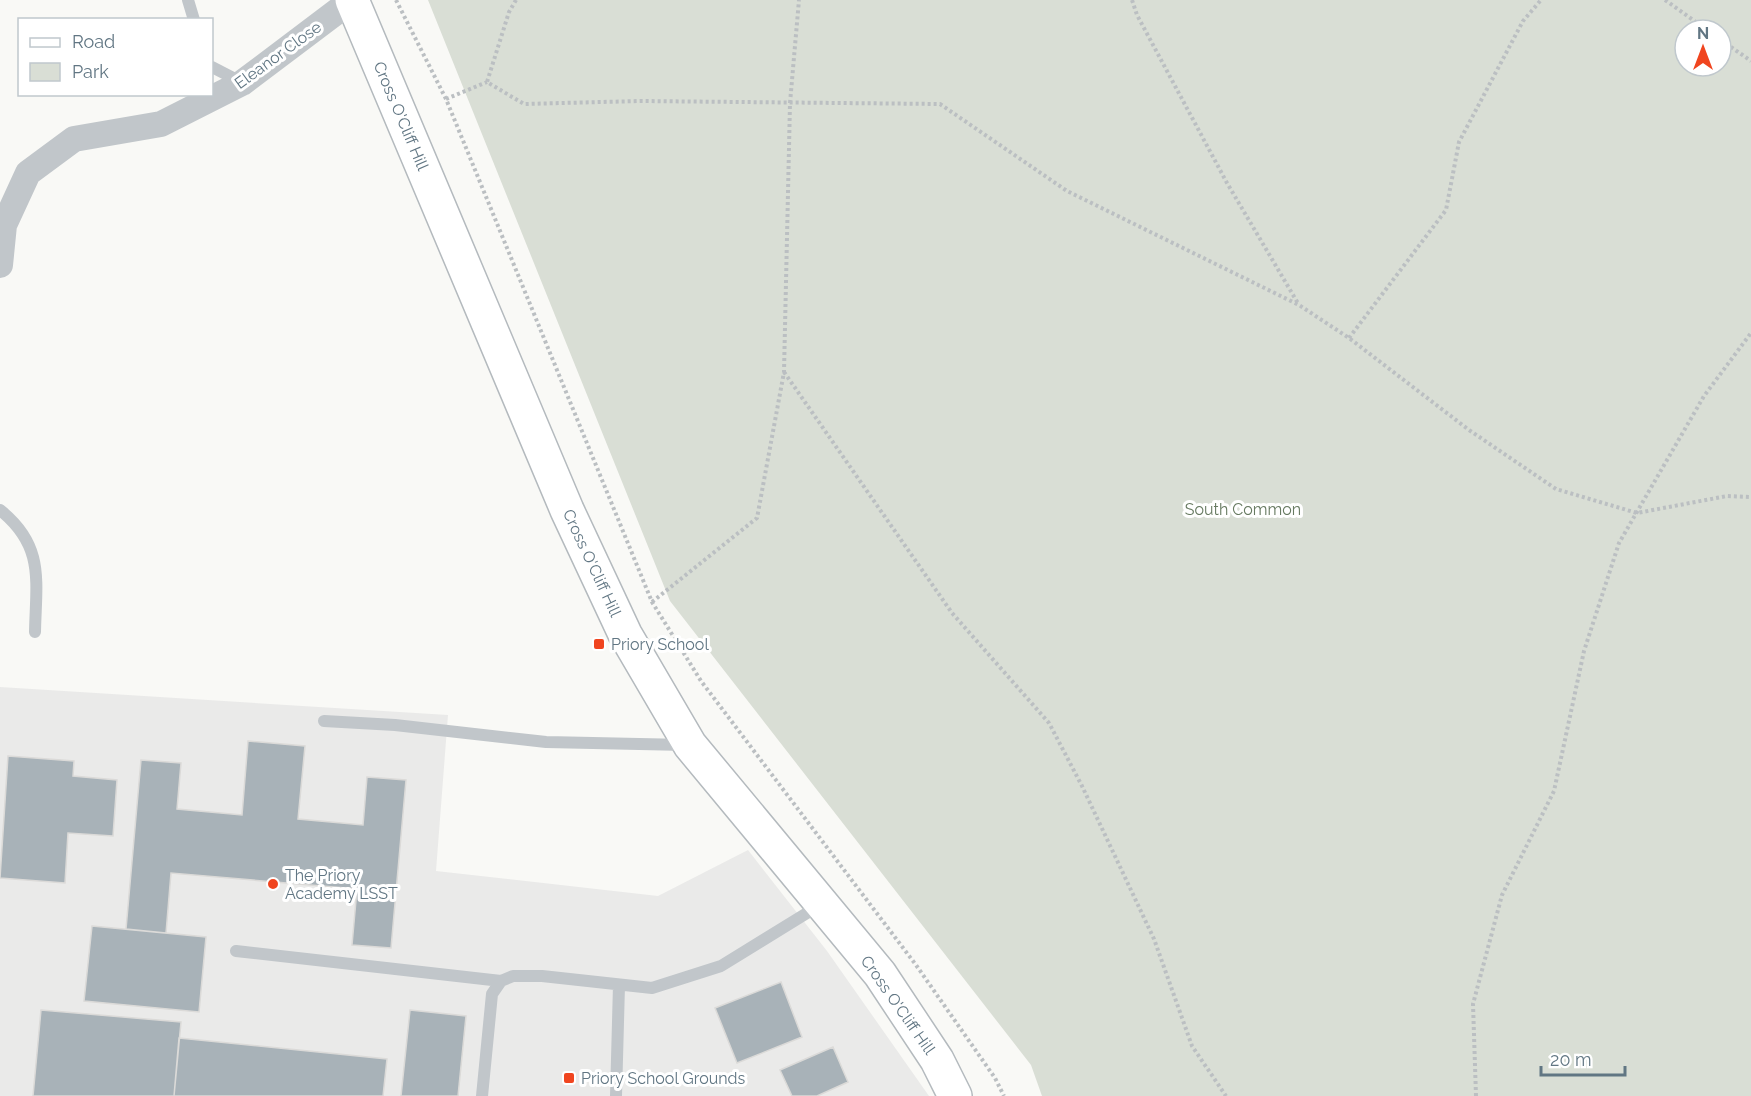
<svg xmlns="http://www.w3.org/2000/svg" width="1751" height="1096" viewBox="0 0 1751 1096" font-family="Raleway,sans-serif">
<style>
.built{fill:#eaeae9}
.green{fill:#d9ded5;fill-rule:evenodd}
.building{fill:#a8b2b8;stroke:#dbdad8;stroke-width:1.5}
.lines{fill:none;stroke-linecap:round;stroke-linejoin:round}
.primary-casing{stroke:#b4babe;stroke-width:36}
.path{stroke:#bbbfc2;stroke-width:4;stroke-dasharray:3 3;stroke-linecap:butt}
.service{stroke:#c1c6ca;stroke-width:12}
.minor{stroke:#c1c6ca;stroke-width:26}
.primary{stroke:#fff;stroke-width:33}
.poi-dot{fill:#f0451f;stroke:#fff;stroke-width:2}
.labels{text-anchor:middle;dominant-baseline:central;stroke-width:6;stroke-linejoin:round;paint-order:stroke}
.street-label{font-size:16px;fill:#617683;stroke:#fff}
.park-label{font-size:16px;fill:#677a61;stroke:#fff}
.poi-label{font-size:16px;fill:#617683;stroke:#fff;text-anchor:start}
</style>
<rect width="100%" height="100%" fill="#f9f9f6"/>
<path class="built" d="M0,687L448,715L436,871L658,896L748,850L827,951L929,1096H0Z"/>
<path class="green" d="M428,0H1751V1096H1042L1031,1065L670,601ZM1685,30H1721V66H1685Z"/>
<path class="building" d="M248,741L305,746L298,819L363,825L367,777L406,780L391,948L352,945L357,889L171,873L166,933L126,929L141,760L181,763L177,809L242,815Z
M8,756L74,761L73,776L117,780L113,836L68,833L65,883L0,878Z
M92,926L206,937L199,1012L84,1001Z
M781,982L802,1037L737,1063L715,1008Z
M41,1010L181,1022L174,1096H33Z
M410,1010L466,1016L458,1096H401Z
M179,1038L387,1059L383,1096H174Z
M833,1047L848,1082L817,1096H792L780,1070Z"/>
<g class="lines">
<g class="primary-casing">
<path id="primary" d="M352,0L567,510L625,634L690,745L880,974L937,1060L955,1096"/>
</g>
<path class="path" d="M396,0L446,99L652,602L701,681L916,965L995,1078L1004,1096
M516,0L509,12L487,82L524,104L640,101L940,104L1067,191L1299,305L1349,338L1469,430L1556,489L1637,513L1727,496L1751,497
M1132,0L1137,15L1227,183L1299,305
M1665,0L1707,30
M1721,40L1751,61
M446,99L487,82
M1349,338L1446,210L1459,142L1523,21L1541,0
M784,372L952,613L1049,723L1082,786L1154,939L1192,1046L1226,1096
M652,602L757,518L784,372L790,103L799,0
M1476,1096L1473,1004L1502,895L1554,791L1584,651L1619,543L1704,396L1751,333"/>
<path class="service" d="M188,0L194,20
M212,67L241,82
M0,510C45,546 36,581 35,632
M324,721L395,725L546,742L686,745
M236,951L501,981
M482,1096L492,994L501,981L513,976H542L652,988L721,966L820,905
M616,1096L619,985"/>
<path class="minor" d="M0,265L4,225L28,173L74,139L161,124L242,83L352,0"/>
<use href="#primary" class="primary"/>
</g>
<g class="poi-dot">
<rect x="593" y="638" width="12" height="12" rx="3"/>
<circle cx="273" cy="884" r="6"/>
<rect x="563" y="1072" width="12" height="12" rx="3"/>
</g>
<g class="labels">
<g class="street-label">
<text transform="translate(278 55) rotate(-36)">Eleanor Close</text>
<text transform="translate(401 116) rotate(67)">Cross O'Cliff Hill</text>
<text transform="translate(592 563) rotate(65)">Cross O'Cliff Hill</text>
<text transform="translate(898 1005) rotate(55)">Cross O'Cliff Hill</text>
</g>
<g class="park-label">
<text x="1243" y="509">South Common</text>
</g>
<g class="poi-label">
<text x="611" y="644">Priory School</text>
<text x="285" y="875">The Priory<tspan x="285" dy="18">Academy LSST</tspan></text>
<text x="581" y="1078">Priory School Grounds</text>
</g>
</g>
<rect x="18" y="18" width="195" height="78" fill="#ffffff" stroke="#c0c8cd" stroke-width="1.5"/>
<rect x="30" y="38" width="30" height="9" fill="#ffffff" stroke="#c0c8cd" stroke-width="1.5"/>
<text x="72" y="48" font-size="18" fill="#617683">Road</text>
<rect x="30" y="63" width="30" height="18" fill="#d9ded5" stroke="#c0c8cd" stroke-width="1.5"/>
<text x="72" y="78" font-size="18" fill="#617683">Park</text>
<g transform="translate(1703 48)"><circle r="28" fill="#ffffff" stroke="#c0c8cd" stroke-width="1.5"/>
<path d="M0-4.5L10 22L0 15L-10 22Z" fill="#f0451f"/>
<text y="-9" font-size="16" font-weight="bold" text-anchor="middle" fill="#617683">N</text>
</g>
<path d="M1541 1066v9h84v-9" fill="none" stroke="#617683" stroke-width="3"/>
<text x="1550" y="1066" font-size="18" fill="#617683" stroke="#ffffff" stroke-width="4.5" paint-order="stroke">20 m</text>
</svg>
